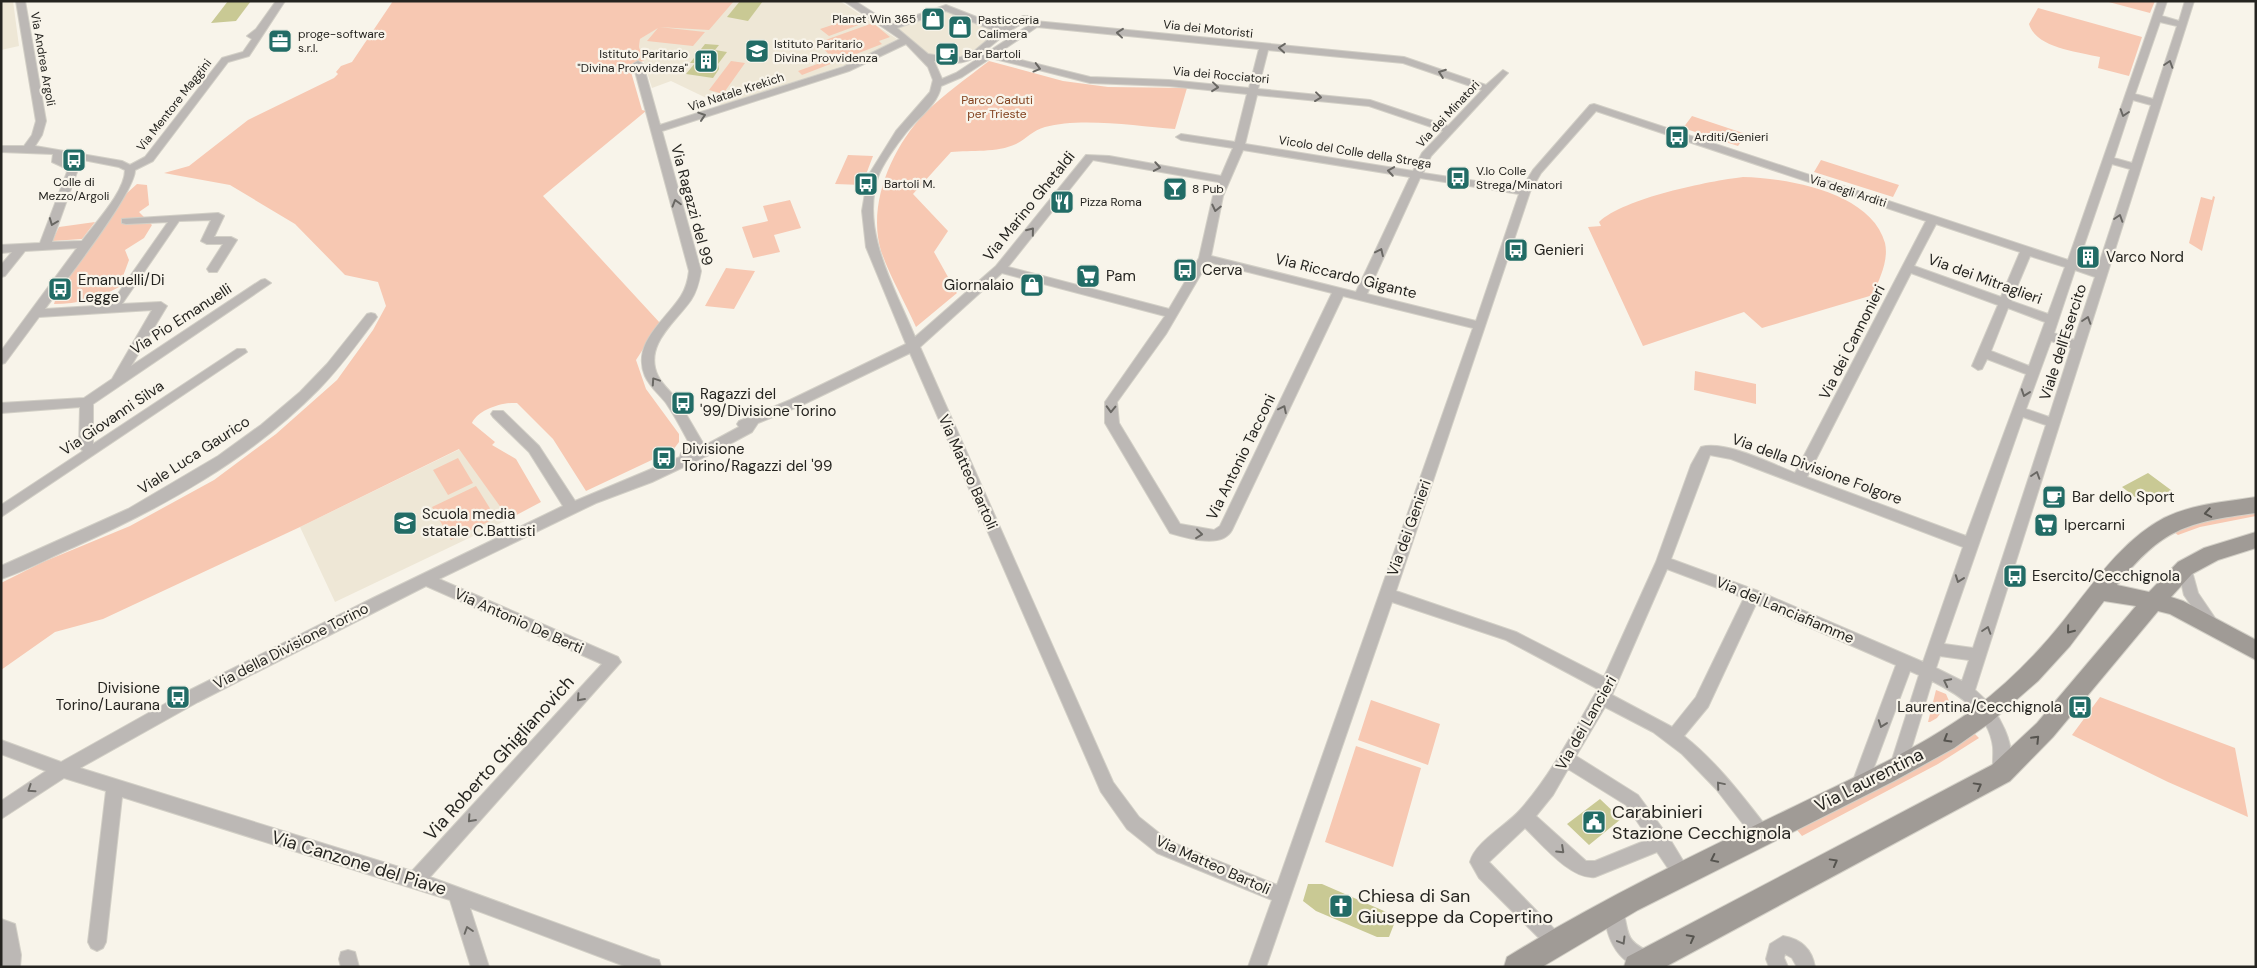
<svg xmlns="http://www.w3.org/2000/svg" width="2257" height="968" viewBox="0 0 2257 968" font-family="'DM Sans',sans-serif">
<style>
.built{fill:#eee7d6}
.green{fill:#f7c8b2}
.building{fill:#c9c994}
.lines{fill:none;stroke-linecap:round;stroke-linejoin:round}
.street-casing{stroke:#d2cfc6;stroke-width:2}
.secondary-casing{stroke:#d2cfc6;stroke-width:2}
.street{fill:#bcb8b5;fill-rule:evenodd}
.secondary{fill:#a09b96;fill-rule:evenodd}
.oneway{stroke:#696763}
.oneway2{stroke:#56544f}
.labels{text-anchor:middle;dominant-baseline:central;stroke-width:4.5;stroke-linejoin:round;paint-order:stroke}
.far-poi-label{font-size:12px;fill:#252420;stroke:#f8f4ea;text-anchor:start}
.far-street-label{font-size:12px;fill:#252420;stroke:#f8f4ea}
.far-park-label{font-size:12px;fill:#82421f;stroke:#f8f4ea}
.street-label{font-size:15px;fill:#252420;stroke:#f8f4ea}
.poi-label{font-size:15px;fill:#252420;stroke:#f8f4ea;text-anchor:start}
.near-street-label{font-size:18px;fill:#252420;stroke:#f8f4ea}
.near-poi-label{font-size:18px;fill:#252420;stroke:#f8f4ea;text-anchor:start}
</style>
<rect width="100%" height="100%" fill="#f8f4ea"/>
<path class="built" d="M1,1H13L19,46L1,50Z
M686,1H840L897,39L852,63L721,105L671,81L652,88L639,47L640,39L660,26Z
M949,10L999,32L963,60L929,56L893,28Z
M460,449L509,519L335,602L300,527Z"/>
<path class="green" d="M393,1H734L709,30L659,27L705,32L693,46L647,41L658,28L640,39L639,47L644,61L629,65L642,110L646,111L543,196L660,323L636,360L646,389L679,434V442L673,450L586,491L553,439L517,403C502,402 478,410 472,423L495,442L492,445L516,459L541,502L509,519L459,449L300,527L103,619L55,632L1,670V583L43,562L130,526L214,480L276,434L337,380L373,330L386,306L378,282L345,275L295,224L230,185L164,173L189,166L248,120L334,78L338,74L336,72L341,66L352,62Z
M2105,1H2155L2150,13Z
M2038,8L2142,37L2129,76L2098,68L2100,57C2079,52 2036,48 2029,24Z
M856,17L864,23L829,36L820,29Z
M873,23L890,37L879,41L882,44L802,75L798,71L842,55L832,57L817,43Z
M731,61L745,63L723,94L709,90Z
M989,61L1063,81L1108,87L1187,88L1175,129C1138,126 1080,117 1045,127C1033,130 1026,139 1016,144C997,153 971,150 951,152L913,194L948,231L934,252L957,293L916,327C905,302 890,277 881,251C867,204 892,148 924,114C944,94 967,78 989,61Z
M1692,116L1746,134L1738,146L1683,128Z
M848,155L873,156L862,185L835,184Z
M1821,160L1899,185L1893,197L1814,172Z
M1743,177C1787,178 1871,192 1885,243C1889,261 1879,279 1873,295L1762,328L1744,312L1643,346L1588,227L1601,226L1599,222C1624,198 1709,181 1743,177Z
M137,184L147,185L149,205L139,212L152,225L144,238L125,250L129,260L119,287C99,298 78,304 54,304L57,294L127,193Z
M2213,196L2215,197L2202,251L2189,243L2201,197L2212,200Z
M790,200L801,228L774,235L780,252L753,258L742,227L768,221L763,206Z
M95,222L82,239L52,241L59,227Z
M726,268L755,271L734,309L705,306Z
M1695,371L1756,384V404L1694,390Z
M458,458L473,483L448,495L433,470Z
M476,486L496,518L451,540L432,507Z
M2256,513V516L2200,527L2178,535L2174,532L2210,520Z
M1936,690L1946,694L1949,701L1937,718L1930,722H1928Z
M2100,697L2235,748L2248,817L2168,782L2072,735Z
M1371,700L1440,724L1428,765L1358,740Z
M1974,733L1979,738L1938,764L1802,836L1797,830Z
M1356,746L1421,768L1393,867L1325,842Z"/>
<path class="building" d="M228,1H251L236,21L211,23Z
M740,1H763L748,21L727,17Z
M705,44L719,45L715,50L727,52L718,64L719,69L713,78L686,74L695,63H690Z
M2148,473L2175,493L2157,502L2144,493L2135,497L2122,487Z
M1600,799L1621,819L1589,845L1567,824Z
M1308,884H1322L1384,911L1396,919L1389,937H1377L1316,911L1303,901Z"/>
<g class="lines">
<g class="street-casing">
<path id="street" d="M16,1H25L46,121L42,135L35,146L122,161L130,165L145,157L222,58L243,52L252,39L247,36L256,29L276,1H285L249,56L228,62L153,161L135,170C135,193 62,285 45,309L110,305L168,222L126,224L122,223V219L218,213L224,216L214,237H231L237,240L217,272H209L207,269L223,244H207L201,241L211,220L179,221L122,304L161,302L167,306L131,366L261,280L265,279L271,283L93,404V444L237,349H245L247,352L1,517V505L83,451L79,447L80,407L1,413V403L84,398L112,379L152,310L39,317L5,363L1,364V351L77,248L25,251L5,276L1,277V265L12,252L1,253V245L40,243L67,172L65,168L52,162L53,154L1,152V146H24L32,135L36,121ZM63,156L119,167L125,170C125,192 95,223 82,241L52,242L77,172L74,164L62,159Z
M844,1H855L891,24L946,5L1002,27L1023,16H1029V20C1022,24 1013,28 1006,34C979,54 972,69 934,61L942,79L956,73L1035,21L1404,57L1486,85L1503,70L1508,73L1506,75L1431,156L1423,173L1522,188L1533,170L1590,105L1594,104L2068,260L2158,1H2167L2162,16L2179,21L2185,1H2194L1975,690C1998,709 2021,748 2007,778L2001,780L1995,778C1991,769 1994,758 1993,747C1989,714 1960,695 1932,681L1906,766L1904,771L1898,773L1892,771L1890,766L1919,675L1910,671L1865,791L1859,794L1853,791L1851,786L1896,665L1756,604L1708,707L1684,736C1718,763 1743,797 1769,830L1772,836L1769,842L1763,844L1757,842L1716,789L1682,754L1653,732L1605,707L1576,756L1638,795L1668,836L1691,874L1688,880L1682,882L1676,880L1657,852L1595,877C1571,880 1542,844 1525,828L1489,862L1561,936L1564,942L1561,948L1555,951L1549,948L1479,878L1470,862C1475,842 1507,825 1520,810C1552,774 1574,730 1598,689L1506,640L1392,602L1266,967H1248L1272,900L1157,853L1127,829L1101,792L910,353L800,406L758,423L752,432L715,452L652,482L596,503L439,579L618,657L621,662L430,877L652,958L659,960L661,967H627L470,908L489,967H471L450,900L122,797L106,942L103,948L97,951L91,948L88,942L106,791L64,778L1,819V801L46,771L1,754V740L61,762L186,692L373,598L563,506L529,452L493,417L491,414L493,411H503L539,446L575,501L680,457L681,453L689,448V443C682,430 675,416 666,403C659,394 650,387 645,376C631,343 666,320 681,296C686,288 688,280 689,271L633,64L638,61L643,64L660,125L843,67L900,39ZM946,11L997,32L973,52L961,57L953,58L928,54L897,28ZM2160,22L2177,26L2153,99L2135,94ZM1037,27L1259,49L1249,88L1169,80L1090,77L997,54ZM906,44L928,67L933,80L930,92L896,131L868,176L862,211L866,247L906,344L790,400L739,421L737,424L739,427L702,447L703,443C694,428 685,411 675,397C669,390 662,384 658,376C643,345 676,322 691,300C697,291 699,282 701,271L662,131L849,71ZM1268,50L1403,63L1482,90L1448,126L1370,100L1258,89ZM991,58L1090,83L1169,86L1247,94L1235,142L1181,134L1176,137L1181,140L1233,148L1221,176L1109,156L1086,155L996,266L915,337C895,288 860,231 878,177C882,165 897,144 905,134C916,119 938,105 941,86L962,77ZM1257,95L1369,106L1443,131L1422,153L1413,171L1245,144ZM2133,100L2151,105L2132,163L2114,158ZM1596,111L1926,221L1795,473C1772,464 1725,440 1701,447L1691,465L1656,562L1604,677L1516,632L1396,591L1530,192L1541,173ZM1243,150L1410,177L1356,292L1211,256L1223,196ZM1093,160L1218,182L1213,196L1199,258L1169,309L1008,267ZM2112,164L2130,169L2097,270L2078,263ZM1420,178L1519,194L1476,321L1367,294ZM1936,224L2020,252L2001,297L1914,266ZM2030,256L2065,267L2048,314L2011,301ZM1208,262L1332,293L1220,526L1214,530L1180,524L1119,423L1117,402L1166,334ZM2075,270L2095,277L2074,340L2054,333ZM1002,273L1165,316L1105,402V423L1170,533C1187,538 1222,549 1232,530L1343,296L1473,328L1277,885L1169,841L1139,817L1113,782L920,347ZM1911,273L1998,305L1972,366L1978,370L1982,369L1987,359L2026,374L1966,536L1807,477ZM2008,308L2045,322L2029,366L1991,351ZM2051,341L2071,348L2049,417L2026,409ZM2023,417L2046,425L1973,648L1944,644ZM1710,455L1731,459L1963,547L1923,662L1758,591L1671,559ZM1667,569L1744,598L1696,697L1672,727L1612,695ZM426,586L602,664L412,871L80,768L198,702ZM1940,656L1969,660L1962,681L1936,668ZM1568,769L1626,805L1649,839L1595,861H1586L1536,816L1553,795Z
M371,313L375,314L377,317L375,320C357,344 339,369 318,390C250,459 162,508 74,547C50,557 26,571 1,579V566L128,509L218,456L261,425L300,392L327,364L367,314Z
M2185,562L2190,564L2198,593L2217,621L2220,625L2217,629L2212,631L2207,629L2184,595L2178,568L2180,564Z
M1614,900L1620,903C1632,931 1619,940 1655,954L1657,961L1655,967C1650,967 1644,968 1639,967C1615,962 1599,924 1608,903Z
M1,919L15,924L21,955L20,967H2Z
M1783,936C1801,939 1812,949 1815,967H1797L1792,958L1785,954L1784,958L1788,967H1769L1766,959L1770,944Z
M348,950L355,952L359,967H341L339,959L341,952Z"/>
</g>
<g class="secondary-casing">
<path id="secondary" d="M2256,497V513C2186,522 2162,529 2117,585L2149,592L2178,562L2204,548L2256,532V548L2218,560L2192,574L2171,597L2183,601L2256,640V660L2170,614L2158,611L2053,737L2010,781L1665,967H1624L1627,957L1992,765L2037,723L2136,606L2104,601L2070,646L2038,681L1991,722L1954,748L1894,781L1638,910L1542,967H1504L1507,957C1598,901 1693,855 1789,809C1852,778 1918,750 1975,708C2008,683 2038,653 2064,620C2094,583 2121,541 2164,518C2192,504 2225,502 2256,497Z"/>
</g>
<use href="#street" class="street"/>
<use href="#secondary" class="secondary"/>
</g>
<defs><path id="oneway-chevron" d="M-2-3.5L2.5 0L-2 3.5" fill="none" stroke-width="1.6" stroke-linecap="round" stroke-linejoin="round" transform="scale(1.25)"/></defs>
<g class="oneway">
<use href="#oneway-chevron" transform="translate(1120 33) rotate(-174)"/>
<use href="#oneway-chevron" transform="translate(1282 48) rotate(-175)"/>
<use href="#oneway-chevron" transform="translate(2169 64) rotate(-72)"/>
<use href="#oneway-chevron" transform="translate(1037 68) rotate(15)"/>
<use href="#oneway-chevron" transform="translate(1442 73) rotate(-160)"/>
<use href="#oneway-chevron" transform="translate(1215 87) rotate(6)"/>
<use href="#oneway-chevron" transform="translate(1318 97) rotate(7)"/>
<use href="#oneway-chevron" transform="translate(2124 113) rotate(108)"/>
<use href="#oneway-chevron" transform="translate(702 116) rotate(-18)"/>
<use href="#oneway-chevron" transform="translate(1157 167) rotate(10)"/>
<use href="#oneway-chevron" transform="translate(1391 171) rotate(-171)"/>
<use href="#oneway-chevron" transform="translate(676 203) rotate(-106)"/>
<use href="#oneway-chevron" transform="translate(1216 208) rotate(103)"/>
<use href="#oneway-chevron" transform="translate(2119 218) rotate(-72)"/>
<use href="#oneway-chevron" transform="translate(53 222) rotate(111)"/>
<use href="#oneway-chevron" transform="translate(1031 231) rotate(-51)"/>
<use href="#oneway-chevron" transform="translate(1380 252) rotate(-65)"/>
<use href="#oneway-chevron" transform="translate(2087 320) rotate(-72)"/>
<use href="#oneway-chevron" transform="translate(655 381) rotate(-124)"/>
<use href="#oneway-chevron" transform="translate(2025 393) rotate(109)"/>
<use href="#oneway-chevron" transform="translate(1111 409) rotate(92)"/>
<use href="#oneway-chevron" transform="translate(1283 409) rotate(-64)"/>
<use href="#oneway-chevron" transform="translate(2036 475) rotate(-72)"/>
<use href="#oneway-chevron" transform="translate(1199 534) rotate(6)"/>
<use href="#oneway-chevron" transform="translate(1959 579) rotate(110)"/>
<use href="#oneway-chevron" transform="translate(1987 630) rotate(-72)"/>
<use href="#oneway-chevron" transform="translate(1947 682) rotate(-153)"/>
<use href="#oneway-chevron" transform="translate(580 698) rotate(132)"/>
<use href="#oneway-chevron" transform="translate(1882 724) rotate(110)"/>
<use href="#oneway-chevron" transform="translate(1720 785) rotate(-130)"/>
<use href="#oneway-chevron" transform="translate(31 789) rotate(146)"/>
<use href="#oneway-chevron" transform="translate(471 819) rotate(132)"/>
<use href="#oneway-chevron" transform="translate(1561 850) rotate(43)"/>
<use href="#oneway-chevron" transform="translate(468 930) rotate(-108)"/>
<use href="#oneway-chevron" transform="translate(1622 941) rotate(59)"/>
</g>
<g class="oneway2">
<use href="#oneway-chevron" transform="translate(2208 513) rotate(170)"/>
<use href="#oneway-chevron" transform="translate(2070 630) rotate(129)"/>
<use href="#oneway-chevron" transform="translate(1947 739) rotate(149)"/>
<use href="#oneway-chevron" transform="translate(2036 739) rotate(-46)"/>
<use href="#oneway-chevron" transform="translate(1978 786) rotate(-29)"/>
<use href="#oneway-chevron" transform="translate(1714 859) rotate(154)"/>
<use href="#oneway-chevron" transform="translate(1834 862) rotate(-29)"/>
<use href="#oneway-chevron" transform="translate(1691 938) rotate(-28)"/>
</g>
<defs>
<g id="shop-square" transform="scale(1.25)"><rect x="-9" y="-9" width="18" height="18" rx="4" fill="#226c66" stroke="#f8f4ea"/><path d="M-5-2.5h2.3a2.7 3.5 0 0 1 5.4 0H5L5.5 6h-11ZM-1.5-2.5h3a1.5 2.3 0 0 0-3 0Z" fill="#fff"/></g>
<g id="office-square" transform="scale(1.25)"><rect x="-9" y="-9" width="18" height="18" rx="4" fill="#226c66" stroke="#f8f4ea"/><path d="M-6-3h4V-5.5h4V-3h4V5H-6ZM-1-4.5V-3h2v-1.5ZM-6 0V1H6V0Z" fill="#fff"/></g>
<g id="school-square" transform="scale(1.25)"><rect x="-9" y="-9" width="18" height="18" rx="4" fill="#226c66" stroke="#f8f4ea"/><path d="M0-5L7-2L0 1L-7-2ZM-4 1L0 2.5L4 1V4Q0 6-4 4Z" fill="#fff"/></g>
<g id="cafe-square" transform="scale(1.25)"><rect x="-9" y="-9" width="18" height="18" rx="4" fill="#226c66" stroke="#f8f4ea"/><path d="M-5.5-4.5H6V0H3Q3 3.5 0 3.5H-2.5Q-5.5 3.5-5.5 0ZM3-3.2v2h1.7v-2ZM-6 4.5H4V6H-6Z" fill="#fff"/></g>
<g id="building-square" transform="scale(1.25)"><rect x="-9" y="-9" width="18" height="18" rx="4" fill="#226c66" stroke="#f8f4ea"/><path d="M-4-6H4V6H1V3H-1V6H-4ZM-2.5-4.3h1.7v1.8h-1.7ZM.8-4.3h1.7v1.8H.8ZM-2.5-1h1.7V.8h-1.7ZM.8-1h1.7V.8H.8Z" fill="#fff"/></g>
<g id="bus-square" transform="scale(1.25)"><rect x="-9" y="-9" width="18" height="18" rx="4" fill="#226c66" stroke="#f8f4ea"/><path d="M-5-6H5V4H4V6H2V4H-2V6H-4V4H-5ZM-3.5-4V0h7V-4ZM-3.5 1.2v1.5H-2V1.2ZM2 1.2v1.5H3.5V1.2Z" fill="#fff"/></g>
<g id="bar-square" transform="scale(1.25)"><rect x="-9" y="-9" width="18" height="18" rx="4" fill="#226c66" stroke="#f8f4ea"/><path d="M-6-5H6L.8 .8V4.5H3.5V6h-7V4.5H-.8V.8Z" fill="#fff"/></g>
<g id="restaurant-square" transform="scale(1.25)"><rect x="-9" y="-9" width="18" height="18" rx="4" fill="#226c66" stroke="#f8f4ea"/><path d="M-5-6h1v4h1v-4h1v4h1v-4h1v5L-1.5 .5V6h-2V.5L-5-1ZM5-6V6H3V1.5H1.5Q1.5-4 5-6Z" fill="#fff"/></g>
<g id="supermarket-square" transform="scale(1.25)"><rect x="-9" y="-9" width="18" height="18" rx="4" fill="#226c66" stroke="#f8f4ea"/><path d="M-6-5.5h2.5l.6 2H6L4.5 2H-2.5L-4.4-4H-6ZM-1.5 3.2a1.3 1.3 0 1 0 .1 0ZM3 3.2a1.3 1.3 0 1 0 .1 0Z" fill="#fff"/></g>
<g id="civic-square" transform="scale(1.25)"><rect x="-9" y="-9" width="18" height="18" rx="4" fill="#226c66" stroke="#f8f4ea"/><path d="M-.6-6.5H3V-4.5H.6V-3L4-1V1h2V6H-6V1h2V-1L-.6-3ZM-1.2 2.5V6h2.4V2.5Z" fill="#fff"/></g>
<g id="church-square" transform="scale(1.25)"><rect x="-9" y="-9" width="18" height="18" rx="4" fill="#226c66" stroke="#f8f4ea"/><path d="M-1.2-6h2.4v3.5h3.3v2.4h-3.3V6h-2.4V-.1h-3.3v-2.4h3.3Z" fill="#fff"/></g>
</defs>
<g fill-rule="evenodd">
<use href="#shop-square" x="933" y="19"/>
<use href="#shop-square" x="960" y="27"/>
<use href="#office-square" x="280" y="41"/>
<use href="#school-square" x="757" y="51"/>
<use href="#cafe-square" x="947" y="54"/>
<use href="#building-square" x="706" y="61"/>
<use href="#bus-square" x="1677" y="137"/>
<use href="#bus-square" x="74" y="160"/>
<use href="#bus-square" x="1458" y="178"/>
<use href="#bus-square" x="866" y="184"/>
<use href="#bar-square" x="1175" y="189"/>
<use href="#restaurant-square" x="1062" y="202"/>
<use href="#bus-square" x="1516" y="250"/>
<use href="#building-square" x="2088" y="257"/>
<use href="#bus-square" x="1185" y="270"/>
<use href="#supermarket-square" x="1088" y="276"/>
<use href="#shop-square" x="1032" y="285"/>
<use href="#bus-square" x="60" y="289"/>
<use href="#bus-square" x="683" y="403"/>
<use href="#bus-square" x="664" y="458"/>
<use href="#cafe-square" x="2054" y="497"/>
<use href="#school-square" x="405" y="523"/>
<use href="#supermarket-square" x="2046" y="525"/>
<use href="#bus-square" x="2015" y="576"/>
<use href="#bus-square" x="178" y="697"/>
<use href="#bus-square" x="2080" y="707"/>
<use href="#civic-square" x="1594" y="822"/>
<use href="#church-square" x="1341" y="906"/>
</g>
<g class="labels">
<g class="far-poi-label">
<text x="916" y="19" text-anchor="end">Planet Win 365</text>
<text x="978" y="20">Pasticceria<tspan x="978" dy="14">Calimera</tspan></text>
<text x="298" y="34">proge-software<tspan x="298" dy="14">s.r.l.</tspan></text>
<text x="774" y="44">Istituto Paritario<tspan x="774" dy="14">Divina Provvidenza</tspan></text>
<text x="688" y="54" text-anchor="end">Istituto Paritario<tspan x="688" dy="14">"Divina Provvidenza"</tspan></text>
<text x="964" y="54">Bar Bartoli</text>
<text x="1694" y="137">Arditi/Genieri</text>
<text x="1476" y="171">V.lo Colle<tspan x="1476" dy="14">Strega/Minatori</tspan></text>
<text x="74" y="182" text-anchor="middle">Colle di<tspan x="74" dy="14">Mezzo/Argoli</tspan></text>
<text x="884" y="184">Bartoli M.</text>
<text x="1192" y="189">8 Pub</text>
<text x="1080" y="202">Pizza Roma</text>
</g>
<g class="far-street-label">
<text transform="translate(1208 29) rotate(6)">Via dei Motoristi</text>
<text transform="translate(43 59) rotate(80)">Via Andrea Argoli</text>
<text transform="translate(1221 75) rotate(5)">Via dei Rocciatori</text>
<text transform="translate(736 92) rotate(-18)">Via Natale Krekich</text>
<text transform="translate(174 105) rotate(-52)">Via Mentore Maggini</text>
<text transform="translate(1448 114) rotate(-47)">Via dei Minatori</text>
<text transform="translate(1355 152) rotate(9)">Vicolo del Colle della Strega</text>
<text transform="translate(1848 191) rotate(18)">Via degli Arditi</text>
</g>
<g class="far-park-label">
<text x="997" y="100">Parco Caduti<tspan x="997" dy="14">per Trieste</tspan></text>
</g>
<g class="street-label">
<text transform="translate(692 205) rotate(75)">Via Ragazzi del 99</text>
<text transform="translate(1029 206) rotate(-51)">Via Marino Ghetaldi</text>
<text transform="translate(1346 276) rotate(14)">Via Riccardo Gigante</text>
<text transform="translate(1985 279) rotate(20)">Via dei Mitraglieri</text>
<text transform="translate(181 319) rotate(-33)">Via Pio Emanuelli</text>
<text transform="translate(1852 342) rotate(-63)">Via dei Cannonieri</text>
<text transform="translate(2063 342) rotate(-72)">Viale dell'Esercito</text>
<text transform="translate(112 418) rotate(-34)">Via Giovanni Silva</text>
<text transform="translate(194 455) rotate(-33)">Viale Luca Gaurico</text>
<text transform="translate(1241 457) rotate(-64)">Via Antonio Tacconi</text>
<text transform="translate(1817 469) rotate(20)">Via della Divisione Folgore</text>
<text transform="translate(968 472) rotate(66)">Via Matteo Bartoli</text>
<text transform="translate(1409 528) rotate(-70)">Via dei Genieri</text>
<text transform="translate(1785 610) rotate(23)">Via dei Lanciafiamme</text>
<text transform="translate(519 621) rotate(24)">Via Antonio De Berti</text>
<text transform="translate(291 646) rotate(-27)">Via della Divisione Torino</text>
<text transform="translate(1586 723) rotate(-60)">Via dei Lancieri</text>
<text transform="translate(1213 865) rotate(24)">Via Matteo Bartoli</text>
</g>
<g class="poi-label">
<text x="1534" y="250">Genieri</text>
<text x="2106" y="257">Varco Nord</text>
<text x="1202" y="270">Cerva</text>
<text x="1106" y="276">Pam</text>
<text x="78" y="280">Emanuelli/Di<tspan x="78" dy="17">Legge</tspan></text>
<text x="1014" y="285" text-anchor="end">Giornalaio</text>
<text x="700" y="394">Ragazzi del<tspan x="700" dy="17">'99/Divisione Torino</tspan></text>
<text x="682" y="449">Divisione<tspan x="682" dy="17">Torino/Ragazzi del '99</tspan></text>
<text x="2072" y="497">Bar dello Sport</text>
<text x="422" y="514">Scuola media<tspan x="422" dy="17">statale C.Battisti</tspan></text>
<text x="2064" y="525">Ipercarni</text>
<text x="2032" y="576">Esercito/Cecchignola</text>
<text x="160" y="688" text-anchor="end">Divisione<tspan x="160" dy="17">Torino/Laurana</tspan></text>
<text x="2062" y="707" text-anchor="end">Laurentina/Cecchignola</text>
</g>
<g class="near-street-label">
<text transform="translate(499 758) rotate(-48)">Via Roberto Ghiglianovich</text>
<text transform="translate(1869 780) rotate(-27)">Via Laurentina</text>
<text transform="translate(359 863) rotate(17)">Via Canzone del Piave</text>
</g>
<g class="near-poi-label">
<text x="1612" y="812">Carabinieri<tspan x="1612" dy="21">Stazione Cecchignola</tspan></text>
<text x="1358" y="896">Chiesa di San<tspan x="1358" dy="21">Giuseppe da Copertino</tspan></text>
</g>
</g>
<rect width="2257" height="968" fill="none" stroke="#252420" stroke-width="5"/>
</svg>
